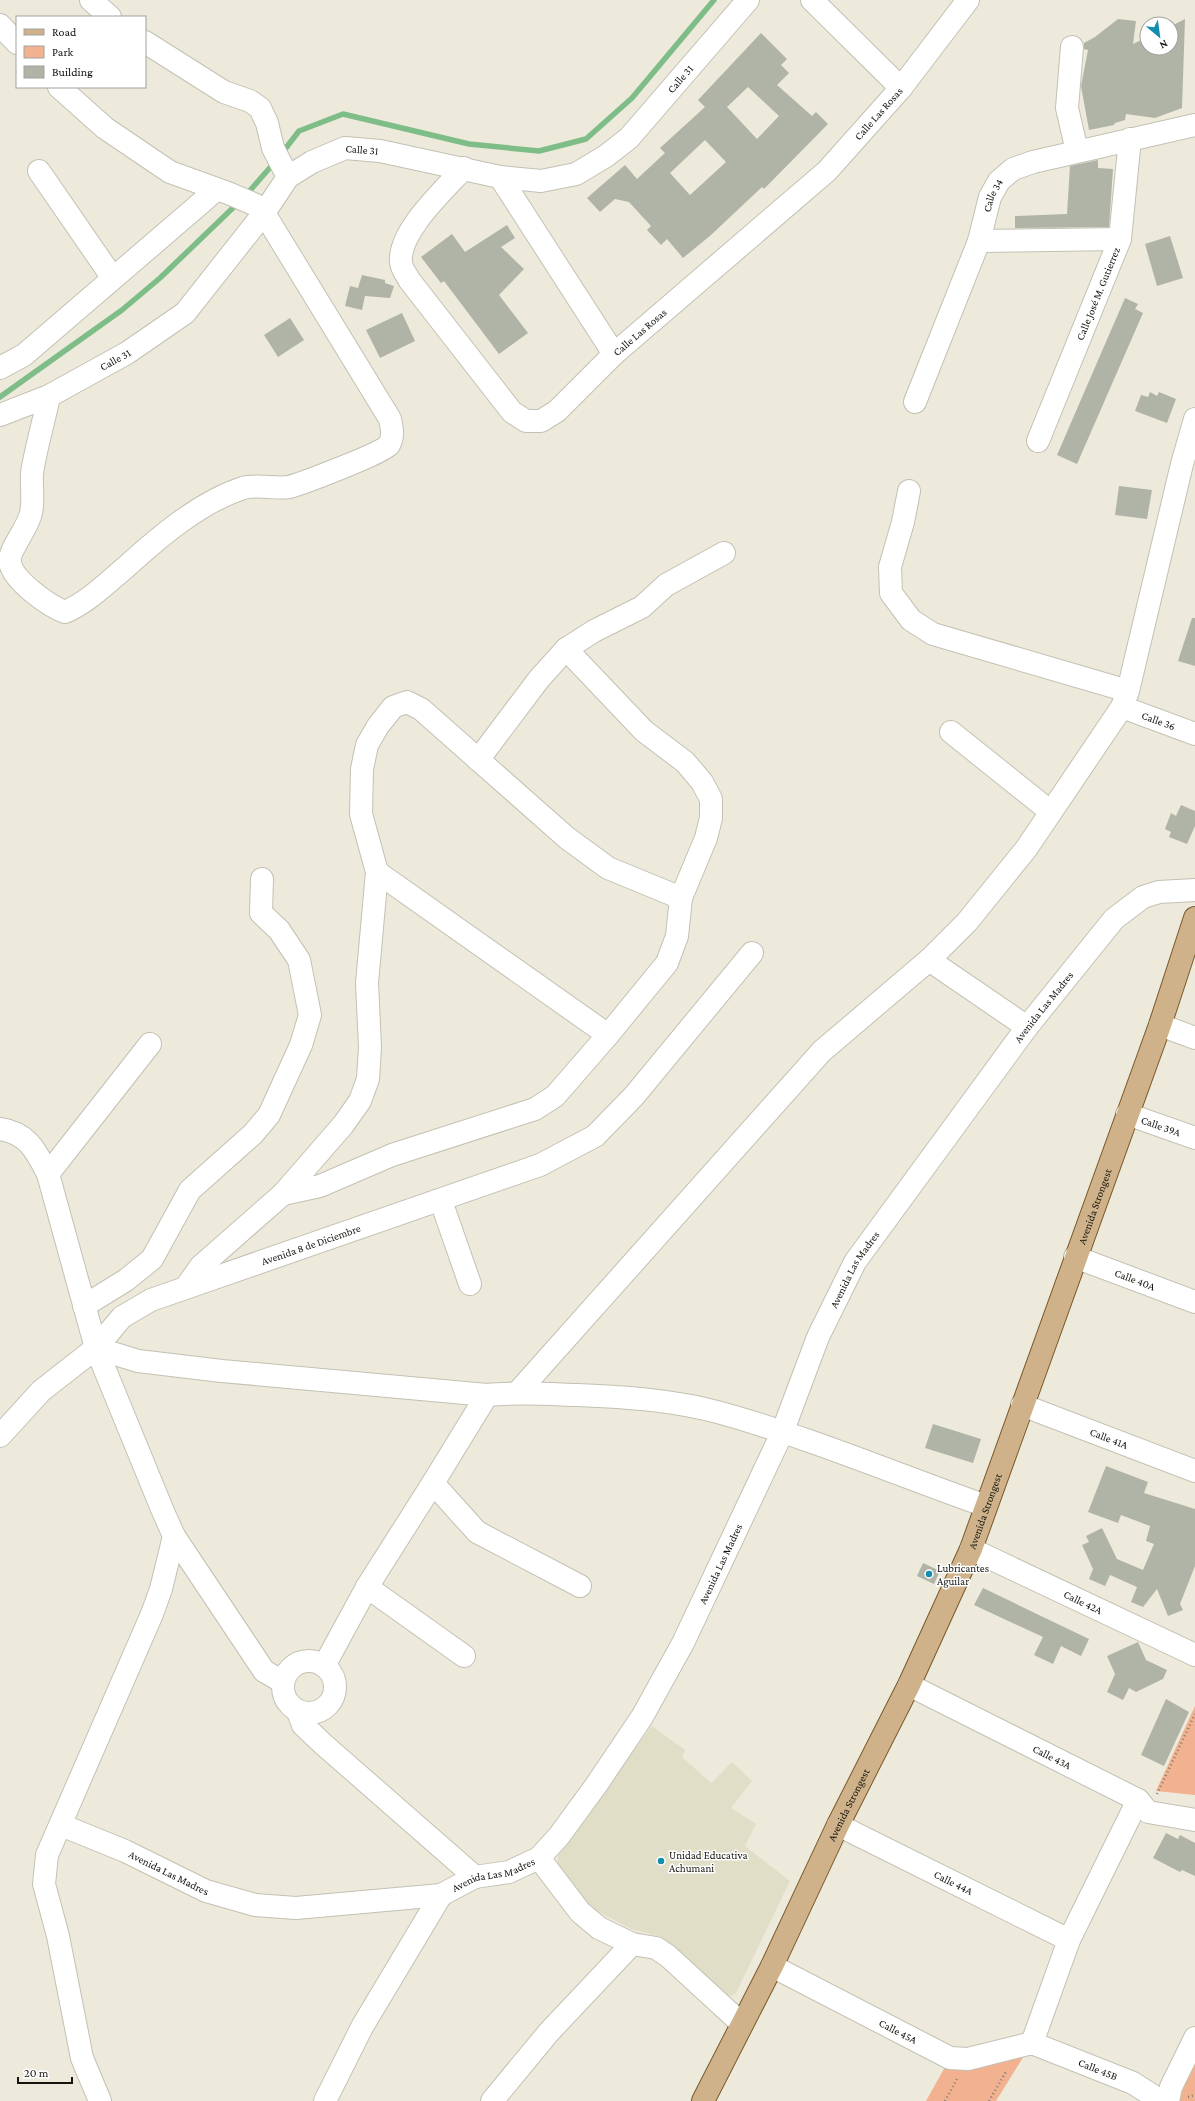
<svg xmlns="http://www.w3.org/2000/svg" width="1195" height="2101" viewBox="0 0 1195 2101" font-family="'Crimson Pro',serif">
<style>
.built{fill:#e1dec7}
.green{fill:#f2b290}
.lines{fill:none;stroke-linecap:round;stroke-linejoin:round}
.stream{stroke:#7ebd88;stroke-width:5.5}
.building{fill:#afb4a7;fill-rule:evenodd}
.minor-casing{stroke:#c3c1b3;stroke-width:24}
.major-casing{stroke:#79592b;stroke-width:24}
.path{stroke:#7f7d73;stroke-width:2.5;stroke-dasharray:1 3;stroke-linecap:butt}
.minor{stroke:#fff;stroke-width:22}
.major{stroke:#cfb289;stroke-width:22}
.poi-dot{fill:#128dae;stroke:#fff;stroke-width:1.5}
.labels{text-anchor:middle;dominant-baseline:central;stroke-width:3;stroke-linejoin:round;paint-order:stroke}
.street-label{font-size:11px;fill:#14130e;stroke:#fff}
.poi-label{font-size:11px;fill:#14130e;stroke:#fff;text-anchor:start}
</style>
<rect width="100%" height="100%" fill="#edeadb"/>
<path class="built" d="M652,1726L685,1750L682,1757L711,1783L732,1762L752,1781L731,1808L756,1824L745,1846L790,1881L736,1993L732,1996L727,1995L659,1936L631,1929L595,1910L580,1896L558,1869V1853Z"/>
<path class="green" d="M1195,1706V1795L1156,1791Z
M1032,2043L996,2101H926L950,2058Z
M1195,2055V2101H1179L1175,2094Z"/>
<g class="lines">
<path class="stream" d="M282,153L299,131L343,114L469,144L539,151L586,139L632,98L714,0
M246,195L274,163
M0,397L122,310L160,278L238,203"/>
</g>
<path class="building" d="M1118,19L1136,21L1133,44L1147,37V48H1171V26L1185,19L1182,108L1155,118L1126,114L1125,120L1115,123L1114,125L1089,130L1081,86L1088,50L1084,49V43L1095,37Z
M761,33L787,59L781,65L789,73L777,85L812,116L816,112L828,124L764,189L762,187L711,235L683,258L667,239L661,245L647,230L651,226L629,202L615,199L600,212L587,198L625,165L637,179L665,153L660,148L705,107L698,100ZM748,87L779,116L757,139L727,107ZM705,140L726,162L690,195L670,173Z
M1098,160V168L1113,169L1109,227L1015,228V216L1067,214L1070,166Z
M507,225L515,238L501,247L524,269L499,295L528,333L499,354L444,281L441,283L421,257L452,234L465,252Z
M1170,236L1183,278L1157,286L1145,244Z
M362,275L385,280V283L394,286L390,298L365,296L362,310L345,306L350,286L358,288Z
M1125,298L1138,304L1135,309L1143,313L1077,464L1057,455Z
M402,313L415,341L380,358L366,330Z
M290,318L304,340L278,357L264,335Z
M1150,392L1157,396L1159,392L1176,399L1167,423L1135,411L1141,395L1148,397Z
M1119,486L1152,490L1147,519L1115,515Z
M1192,618H1195V666L1178,661Z
M1181,805L1195,811V826L1187,844L1169,837L1171,832L1165,829L1171,813L1176,816Z
M933,1424L981,1439L973,1463L925,1448Z
M1106,1466L1148,1482L1144,1493L1195,1509V1566L1180,1604L1183,1610L1168,1616L1157,1589L1143,1607L1131,1602L1137,1587L1110,1575L1105,1586L1089,1579L1093,1569L1082,1545L1089,1542L1086,1536L1102,1528L1117,1559L1143,1570L1154,1544L1146,1541L1150,1526L1121,1515L1118,1523L1088,1512Z
M923,1563L940,1571L934,1584L917,1576Z
M983,1588L1089,1639L1081,1656L1061,1646L1053,1664L1034,1655L1043,1637L974,1605Z
M1138,1642L1146,1660L1167,1670L1163,1679L1136,1692L1129,1688L1123,1700L1107,1692L1115,1674L1107,1656Z
M1166,1699L1189,1712L1164,1766L1141,1755Z
M1166,1833L1178,1839L1180,1835L1195,1843V1876L1182,1870L1180,1872L1153,1858Z"/>
<g class="lines">
<g class="minor-casing">
<g id="minor">
<path d="M91,0L110,17"/>
<path d="M812,0L901,88"/>
<path d="M0,25L17,43"/>
<path d="M145,42L224,92L250,101L260,108L267,123L273,148L288,177"/>
<path d="M1072,47L1067,108L1077,151"/>
<path id="s1" d="M464,168C444,190 398,232 401,262C401,268 407,276 410,281L512,412L526,421H541L557,411L614,354L827,171L901,88L968,0"/>
<path d="M39,171L112,277"/>
<path d="M500,177L614,354"/>
<path d="M979,241L1120,239"/>
<path d="M0,368L24,355L216,190"/>
<path d="M49,396C44,421 36,447 32,473C31,486 34,500 31,513C28,528 8,551 10,562C12,580 49,606 65,612C88,602 107,583 126,567C159,537 200,502 243,488C258,484 274,489 289,487C301,484 385,452 389,445C394,436 392,429 390,419L264,213L256,205L228,193L170,172L105,128L59,87"/>
<path id="s2" d="M915,402L979,241L990,197L999,181L1013,169L1033,162L1195,125"/>
<path id="s3" d="M0,415L49,396L127,353L185,313L264,213L288,177L312,162L345,148L380,151L500,177L541,181L576,174L606,156L629,138L748,0"/>
<path id="s4" d="M1038,441L1120,239L1130,139"/>
<path d="M909,491L903,522L890,567L891,593L911,620L933,634L1128,691"/>
<path id="s5" d="M1122,707L1195,734"/>
<path d="M951,732L1051,812"/>
<path d="M478,760L539,679L566,649L594,631L642,607L666,585L724,553"/>
<path d="M377,872L608,1035"/>
<path d="M929,960L1027,1027"/>
<path d="M1160,1025L1195,1038"/>
<path id="s6" d="M1127,1114L1195,1138"/>
<path d="M0,1129C28,1133 36,1151 48,1174L96,1348L162,1509L174,1536L264,1671L283,1682"/>
<path d="M48,1174L150,1044"/>
<path d="M283,1194L320,1186L392,1155L535,1109L555,1096L608,1035L667,963L677,936L681,898L706,838L711,818V799L702,782L685,762L644,731L566,649"/>
<path d="M441,1201L470,1284"/>
<path id="s7" d="M1075,1257L1195,1302"/>
<path d="M186,1287L201,1266L283,1194L343,1125L360,1101L368,1079L370,1047L367,983L377,872L361,814L362,769L367,745L378,726L393,707L407,702L421,709L567,838L608,868L681,898"/>
<path d="M84,1306L126,1280L152,1259L190,1190L253,1134L269,1115L301,1045L310,1015L299,960L279,930L261,913L262,879"/>
<path d="M96,1348L138,1361L222,1371L487,1395C517,1392 547,1394 577,1395C626,1397 674,1400 721,1413C811,1438 898,1475 986,1506"/>
<path d="M518,1392L822,1051L929,960L967,922L1026,849L1122,707L1128,691L1182,464L1195,419"/>
<path id="s8" d="M1022,1405L1195,1471"/>
<path id="s9" d="M0,1436L41,1391L96,1348L122,1317L151,1300L540,1165L595,1136L634,1096L752,953"/>
<path d="M433,1483L477,1532L580,1586"/>
<path id="s10" d="M971,1549L1195,1655"/>
<path d="M367,1587L464,1656"/>
<circle cx="309" cy="1687" r="26"/>
<path d="M324,1666L367,1587L433,1483L487,1395"/>
<path id="s11" d="M909,1685L1138,1800L1148,1812L1195,1820"/>
<path d="M298,1712L303,1725L323,1744L475,1877"/>
<path id="s12" d="M61,1825L125,1851L206,1891L255,1905L296,1908L441,1895L475,1877L509,1872L539,1858L559,1836L597,1784L642,1717L683,1643L782,1433L818,1337L855,1262L1027,1027L1114,919L1143,897L1159,892L1195,890"/>
<path id="s13" d="M838,1825L1069,1940"/>
<path d="M539,1858L580,1912L599,1928L632,1944L656,1948L668,1956L742,2024"/>
<path id="s14" d="M772,1966L950,2058L968,2059L1032,2043"/>
<path d="M1032,2043L1069,1940L1138,1800"/>
<path id="s15" d="M1032,2043L1133,2083L1161,2101"/>
<path d="M100,2101L82,2058L58,1936L44,1884L47,1855L152,1614L161,1589L174,1536"/>
<path d="M325,2101L362,2027L441,1895"/>
<path d="M492,2101L549,2032L632,1944"/>
<path d="M1168,2101L1171,2087L1195,2038"/>
</g>
</g>
<g class="major-casing">
<g id="major">
<path id="s16" d="M703,2101L772,1966L838,1825L909,1685L971,1549L1160,1025L1195,918"/>
</g>
</g>
<path class="path" d="M1157,1794L1195,1714
M1188,2097L1195,2095
M945,2101L957,2079
M989,2101L1007,2070"/>
<use href="#minor" class="minor"/>
<use href="#major" class="major"/>
</g>
<g class="poi-dot">
<circle cx="929" cy="1574" r="4"/>
<circle cx="661" cy="1861" r="4"/>
</g>
<g class="labels">
<g class="street-label">
<text stroke="none"><textPath href="#s3" startOffset="824">Calle 31</textPath></text>
<text stroke="none"><textPath href="#s1" startOffset="792">Calle Las Rosas</textPath></text>
<text stroke="none"><textPath href="#s3" startOffset="464">Calle 31</textPath></text>
<text stroke="none"><textPath href="#s2" startOffset="221">Calle 34</textPath></text>
<text stroke="none"><textPath href="#s4" startOffset="159">Calle José M. Gutierrez</textPath></text>
<text stroke="none"><textPath href="#s1" startOffset="468">Calle Las Rosas</textPath></text>
<text stroke="none"><textPath href="#s3" startOffset="128">Calle 31</textPath></text>
<text stroke="none"><textPath href="#s5" startOffset="39">Calle 36</textPath></text>
<text stroke="none"><textPath href="#s12" startOffset="1498">Avenida Las Madres</textPath></text>
<text stroke="none"><textPath href="#s6" startOffset="36">Calle 39A</textPath></text>
<text stroke="none"><textPath href="#s16" startOffset="978">Avenida Strongest</textPath></text>
<text stroke="none"><textPath href="#s9" startOffset="374">Avenida 8 de Diciembre</textPath></text>
<text stroke="none"><textPath href="#s12" startOffset="1174">Avenida Las Madres</textPath></text>
<text stroke="none"><textPath href="#s7" startOffset="64">Calle 40A</textPath></text>
<text stroke="none"><textPath href="#s8" startOffset="93">Calle 41A</textPath></text>
<text stroke="none"><textPath href="#s16" startOffset="654">Avenida Strongest</textPath></text>
<text stroke="none"><textPath href="#s12" startOffset="850">Avenida Las Madres</textPath></text>
<text stroke="none"><textPath href="#s10" startOffset="124">Calle 42A</textPath></text>
<text stroke="none"><textPath href="#s11" startOffset="160">Calle 43A</textPath></text>
<text stroke="none"><textPath href="#s16" startOffset="330">Avenida Strongest</textPath></text>
<text stroke="none"><textPath href="#s12" startOffset="118">Avenida Las Madres</textPath></text>
<text stroke="none"><textPath href="#s12" startOffset="454">Avenida Las Madres</textPath></text>
<text stroke="none"><textPath href="#s13" startOffset="129">Calle 44A</textPath></text>
<text stroke="none"><textPath href="#s14" startOffset="142">Calle 45A</textPath></text>
<text stroke="none"><textPath href="#s15" startOffset="71">Calle 45B</textPath></text>
</g>
<g class="poi-label">
<text x="937" y="1568">Lubricantes<tspan x="937" dy="13">Aguilar</tspan></text>
<text x="669" y="1855">Unidad Educativa<tspan x="669" dy="13">Achumani</tspan></text>
</g>
</g>
<rect x="16" y="16" width="130" height="72" fill="#ffffff" stroke="#a1a19f"/>
<rect x="24" y="29" width="20" height="6" fill="#cfb289" stroke="#a1a19f"/>
<text x="52" y="36" font-size="12" fill="#14130e">Road</text>
<rect x="24" y="46" width="20" height="12" fill="#f2b290" stroke="#a1a19f"/>
<text x="52" y="56" font-size="12" fill="#14130e">Park</text>
<rect x="24" y="66" width="20" height="12" fill="#afb4a7" stroke="#a1a19f"/>
<text x="52" y="76" font-size="12" fill="#14130e">Building</text>
<g transform="translate(1159 36) rotate(151)"><circle r="19" fill="#ffffff" stroke="#a1a19f"/>
<path d="M0-3L7 15L0 10L-7 15Z" fill="#128dae"/>
<text y="-6" font-size="11" font-weight="bold" text-anchor="middle" fill="#14130e">N</text>
</g>
<path d="M18 2077v6h54v-6" fill="none" stroke="#14130e" stroke-width="2"/>
<text x="24" y="2077" font-size="12" fill="#14130e" stroke="#ffffff" stroke-width="3" paint-order="stroke">20 m</text>
</svg>
